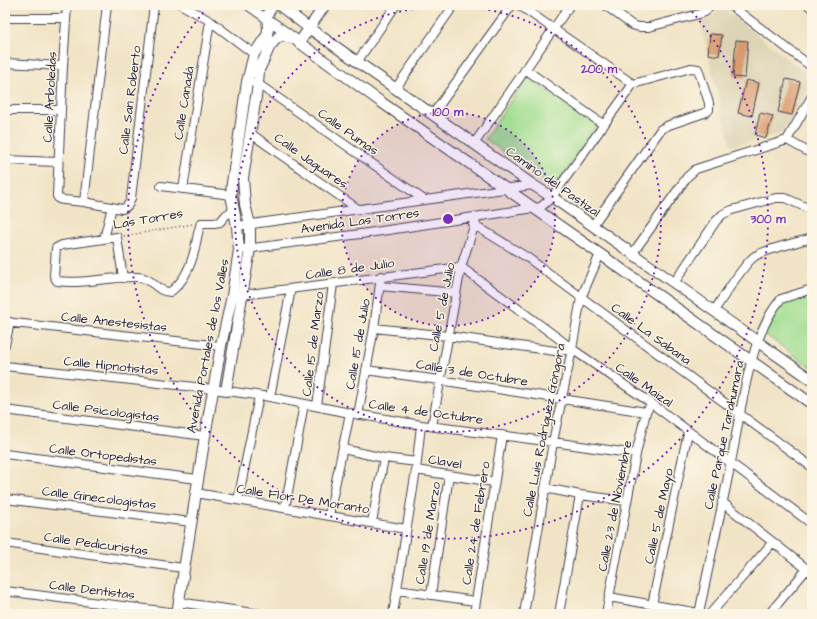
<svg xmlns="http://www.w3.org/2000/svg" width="817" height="619" viewBox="0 0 817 619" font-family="'Architects Daughter',sans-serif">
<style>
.built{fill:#ddd4b5}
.green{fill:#a1de91;stroke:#628066}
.building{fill:#da9a6d}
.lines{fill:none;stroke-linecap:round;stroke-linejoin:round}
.minor-casing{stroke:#413f50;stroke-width:10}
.tertiary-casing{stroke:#413f50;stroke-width:12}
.path{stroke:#413f50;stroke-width:1.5;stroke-dasharray:1 3;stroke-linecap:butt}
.minor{stroke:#fff;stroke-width:8}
.tertiary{stroke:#fff;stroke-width:10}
.ring{fill:none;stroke:#7b2cbf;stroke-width:2;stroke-dasharray:2 4}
.labels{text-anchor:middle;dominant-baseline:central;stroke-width:3;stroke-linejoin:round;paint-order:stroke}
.street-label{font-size:13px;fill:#22223b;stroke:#fcf5e5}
.centre{fill:#7b2cbf;stroke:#fcf5e5;stroke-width:2}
.ring-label{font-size:12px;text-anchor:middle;font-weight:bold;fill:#7b2cbf;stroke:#fcf5e5;stroke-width:3;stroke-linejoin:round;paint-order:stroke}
</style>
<rect width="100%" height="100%" fill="#fcf5e5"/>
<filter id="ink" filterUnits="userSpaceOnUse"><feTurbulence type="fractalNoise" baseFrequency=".025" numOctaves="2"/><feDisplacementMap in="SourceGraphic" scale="8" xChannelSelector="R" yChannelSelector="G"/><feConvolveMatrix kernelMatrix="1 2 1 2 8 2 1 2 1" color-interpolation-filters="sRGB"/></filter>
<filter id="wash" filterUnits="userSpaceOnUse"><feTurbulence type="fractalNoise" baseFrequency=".012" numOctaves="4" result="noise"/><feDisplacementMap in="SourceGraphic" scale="16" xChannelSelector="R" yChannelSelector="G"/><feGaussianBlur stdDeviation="0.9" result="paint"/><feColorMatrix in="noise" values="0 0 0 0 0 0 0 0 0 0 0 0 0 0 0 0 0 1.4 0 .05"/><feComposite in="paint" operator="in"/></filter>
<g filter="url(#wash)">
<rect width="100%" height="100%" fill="#f1e3c5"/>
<path class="built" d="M720,6L812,78V84L783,133L731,147L700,22L710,19Z"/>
<path class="green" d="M527,77L597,125L555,188L485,139Z
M812,292V365L811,367L763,333L785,299Z"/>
<g id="blocks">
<path class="building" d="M710,34L722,35L719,56L708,54Z
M736,40L748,41L745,78L733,77Z
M786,79L800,82L792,115L778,112Z
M746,80L759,83L752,116L738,113Z
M760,113L773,116L766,138L755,135Z"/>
</g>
</g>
<g filter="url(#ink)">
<use href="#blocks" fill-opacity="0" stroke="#413f50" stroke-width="1"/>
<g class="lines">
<g class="minor-casing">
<path id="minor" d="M67,5L63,66L57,196L59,199L64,200L84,202L122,209C128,207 129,204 131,198L154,5
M182,5L210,21L254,54
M247,5L267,19
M519,5L633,84
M605,5L632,25L639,27H649L699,14L705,12L710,5
M730,5L812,67
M808,5L812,8
M5,18H66
M357,62L396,5
M5,63L63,66
M525,69L604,125
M254,83L258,84L423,199
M396,88L454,5
M5,110H61
M433,114L512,5
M250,133L358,209
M787,140L812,96
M474,144L570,5
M5,160L58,162
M161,186L231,195
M183,189L210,21
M84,202L107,5
M473,224L528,258L812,467
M237,226L533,185
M104,239L112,207
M245,249L368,233L541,207L552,197L633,84L691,68L698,69L709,103V110L704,113L669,125L661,129L593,225
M633,253L687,177L696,169L787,140L812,154
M123,278L117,237L62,245L56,248L54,276L57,281C84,285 111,276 138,277C152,277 156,292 170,292C187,280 194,257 197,238C198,233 199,228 201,223H214L220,222L226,215L234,210
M674,283L716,221L723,214L732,210L776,198H785L812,210
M380,286L456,293
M242,295L461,267L558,338L572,349L651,403L812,524
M714,311C722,299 745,262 755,256C770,248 795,243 812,238
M5,322L221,346
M374,328L448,336L555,351L572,349
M5,345L10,322
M5,366L213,389L270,397L350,413L421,425L553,442L636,454
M366,370L439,380L646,412
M270,397L291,289
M317,406L333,284
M5,410L205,436
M358,415L374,328L381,276
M432,426L461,267L476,220
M343,449L384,458L417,462
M5,454L197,479
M416,470L494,482
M545,488L580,495L627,501
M196,493L406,529
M5,499L191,522
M238,500L259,396
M722,502L812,573
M285,508L304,404
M329,515L350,413
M372,522L384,458
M5,543L183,568
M397,590L475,601
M5,591L177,613
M431,595L449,475
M609,597L699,613
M178,602L260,614
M652,605L688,432
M393,614L416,470L421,425
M474,614L502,435
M524,614L553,442L572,349L581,298L600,254
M559,614L580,495
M606,614L636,454L646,412L648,409
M699,614C709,563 721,513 731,462C741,414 748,337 781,299L812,289
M710,614L773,542
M769,614L807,569"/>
</g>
<g class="tertiary-casing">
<path id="tertiary" d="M279,5L309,28L533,185L552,197L812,380
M267,19L381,102L600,254L812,404
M299,43L325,5
M226,391L250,249V224L245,205L243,178L258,84L259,70L270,46L278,37L283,36L292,38
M177,614L205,436L221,346L232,296L239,250L237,226L231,195L232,183L247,82L254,54L267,35L268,30L267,15L273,5"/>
</g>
<path class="path" d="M124,236L193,224"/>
<use href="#minor" class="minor"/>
<use href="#tertiary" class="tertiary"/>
</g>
</g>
<circle cx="448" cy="219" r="107" fill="#7b2cbf" fill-opacity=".12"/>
<g class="ring">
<circle cx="448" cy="219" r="107"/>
<circle cx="448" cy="219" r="213"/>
<path d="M688 7A320 320 0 1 1 208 7"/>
</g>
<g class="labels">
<g class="street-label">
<text transform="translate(50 97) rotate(-87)">Calle Arboledas</text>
<text transform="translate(130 100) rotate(-83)">Calle San Roberto</text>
<text transform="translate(184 103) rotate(-81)">Calle Canadá</text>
<text transform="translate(348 132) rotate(35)">Calle Pumas</text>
<text transform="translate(311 161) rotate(35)">Calle Jaguares</text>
<text transform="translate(553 182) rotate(35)">Camino del Pastizal</text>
<text transform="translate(148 219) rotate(-10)">Las Torres</text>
<text transform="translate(360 221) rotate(-8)">Avenida Las Torres</text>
<text transform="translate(350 269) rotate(-8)">Calle 8 de Julio</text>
<text transform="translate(442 307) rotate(-79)">Calle 5 de Julio</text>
<text transform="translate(114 322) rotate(6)">Calle Anestesistas</text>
<text transform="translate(651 334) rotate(36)">Calle La Sabana</text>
<text transform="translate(313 344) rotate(-83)">Calle 15 de Marzo</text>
<text transform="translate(358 344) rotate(-80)">Calle 15 de Julio</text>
<text transform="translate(208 346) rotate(-79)">Avenida Portales de los Valles</text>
<text transform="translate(111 366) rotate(6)">Calle Hipnotistas</text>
<text transform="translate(472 373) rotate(9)">Calle 3 de Octubre</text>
<text transform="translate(644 385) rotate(35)">Calle Maizal</text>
<text transform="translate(106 411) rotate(7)">Calle Psicologistas</text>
<text transform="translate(426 412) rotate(8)">Calle 4 de Octubre</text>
<text transform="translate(544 430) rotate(-79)">Calle Luis Rodríguez Góngora</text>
<text transform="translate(724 435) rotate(-78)">Calle Parque Tarahumara</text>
<text transform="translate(103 455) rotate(7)">Calle Ortopedistas</text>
<text transform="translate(445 462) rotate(9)">Clavel</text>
<text transform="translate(99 498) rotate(7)">Calle Ginecologistas</text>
<text transform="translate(303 499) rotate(9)">Calle Flor De Moranto</text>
<text transform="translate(615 506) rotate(-79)">Calle 23 de Noviembre</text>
<text transform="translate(659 516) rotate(-78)">Calle 5 de Mayo</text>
<text transform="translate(476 523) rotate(-81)">Calle 24 de Febrero</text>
<text transform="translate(428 533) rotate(-81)">Calle 19 de Marzo</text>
<text transform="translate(96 544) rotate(8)">Calle Pedicuristas</text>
<text transform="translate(92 590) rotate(7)">Calle Dentistas</text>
</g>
</g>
<circle cx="448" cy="219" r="6" class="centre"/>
<g class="ring-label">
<text x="599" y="73">200 m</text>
<text x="448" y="116">100 m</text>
<text x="768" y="223">300 m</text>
</g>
<rect width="817" height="619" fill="none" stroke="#fcf5e5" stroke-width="20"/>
</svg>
